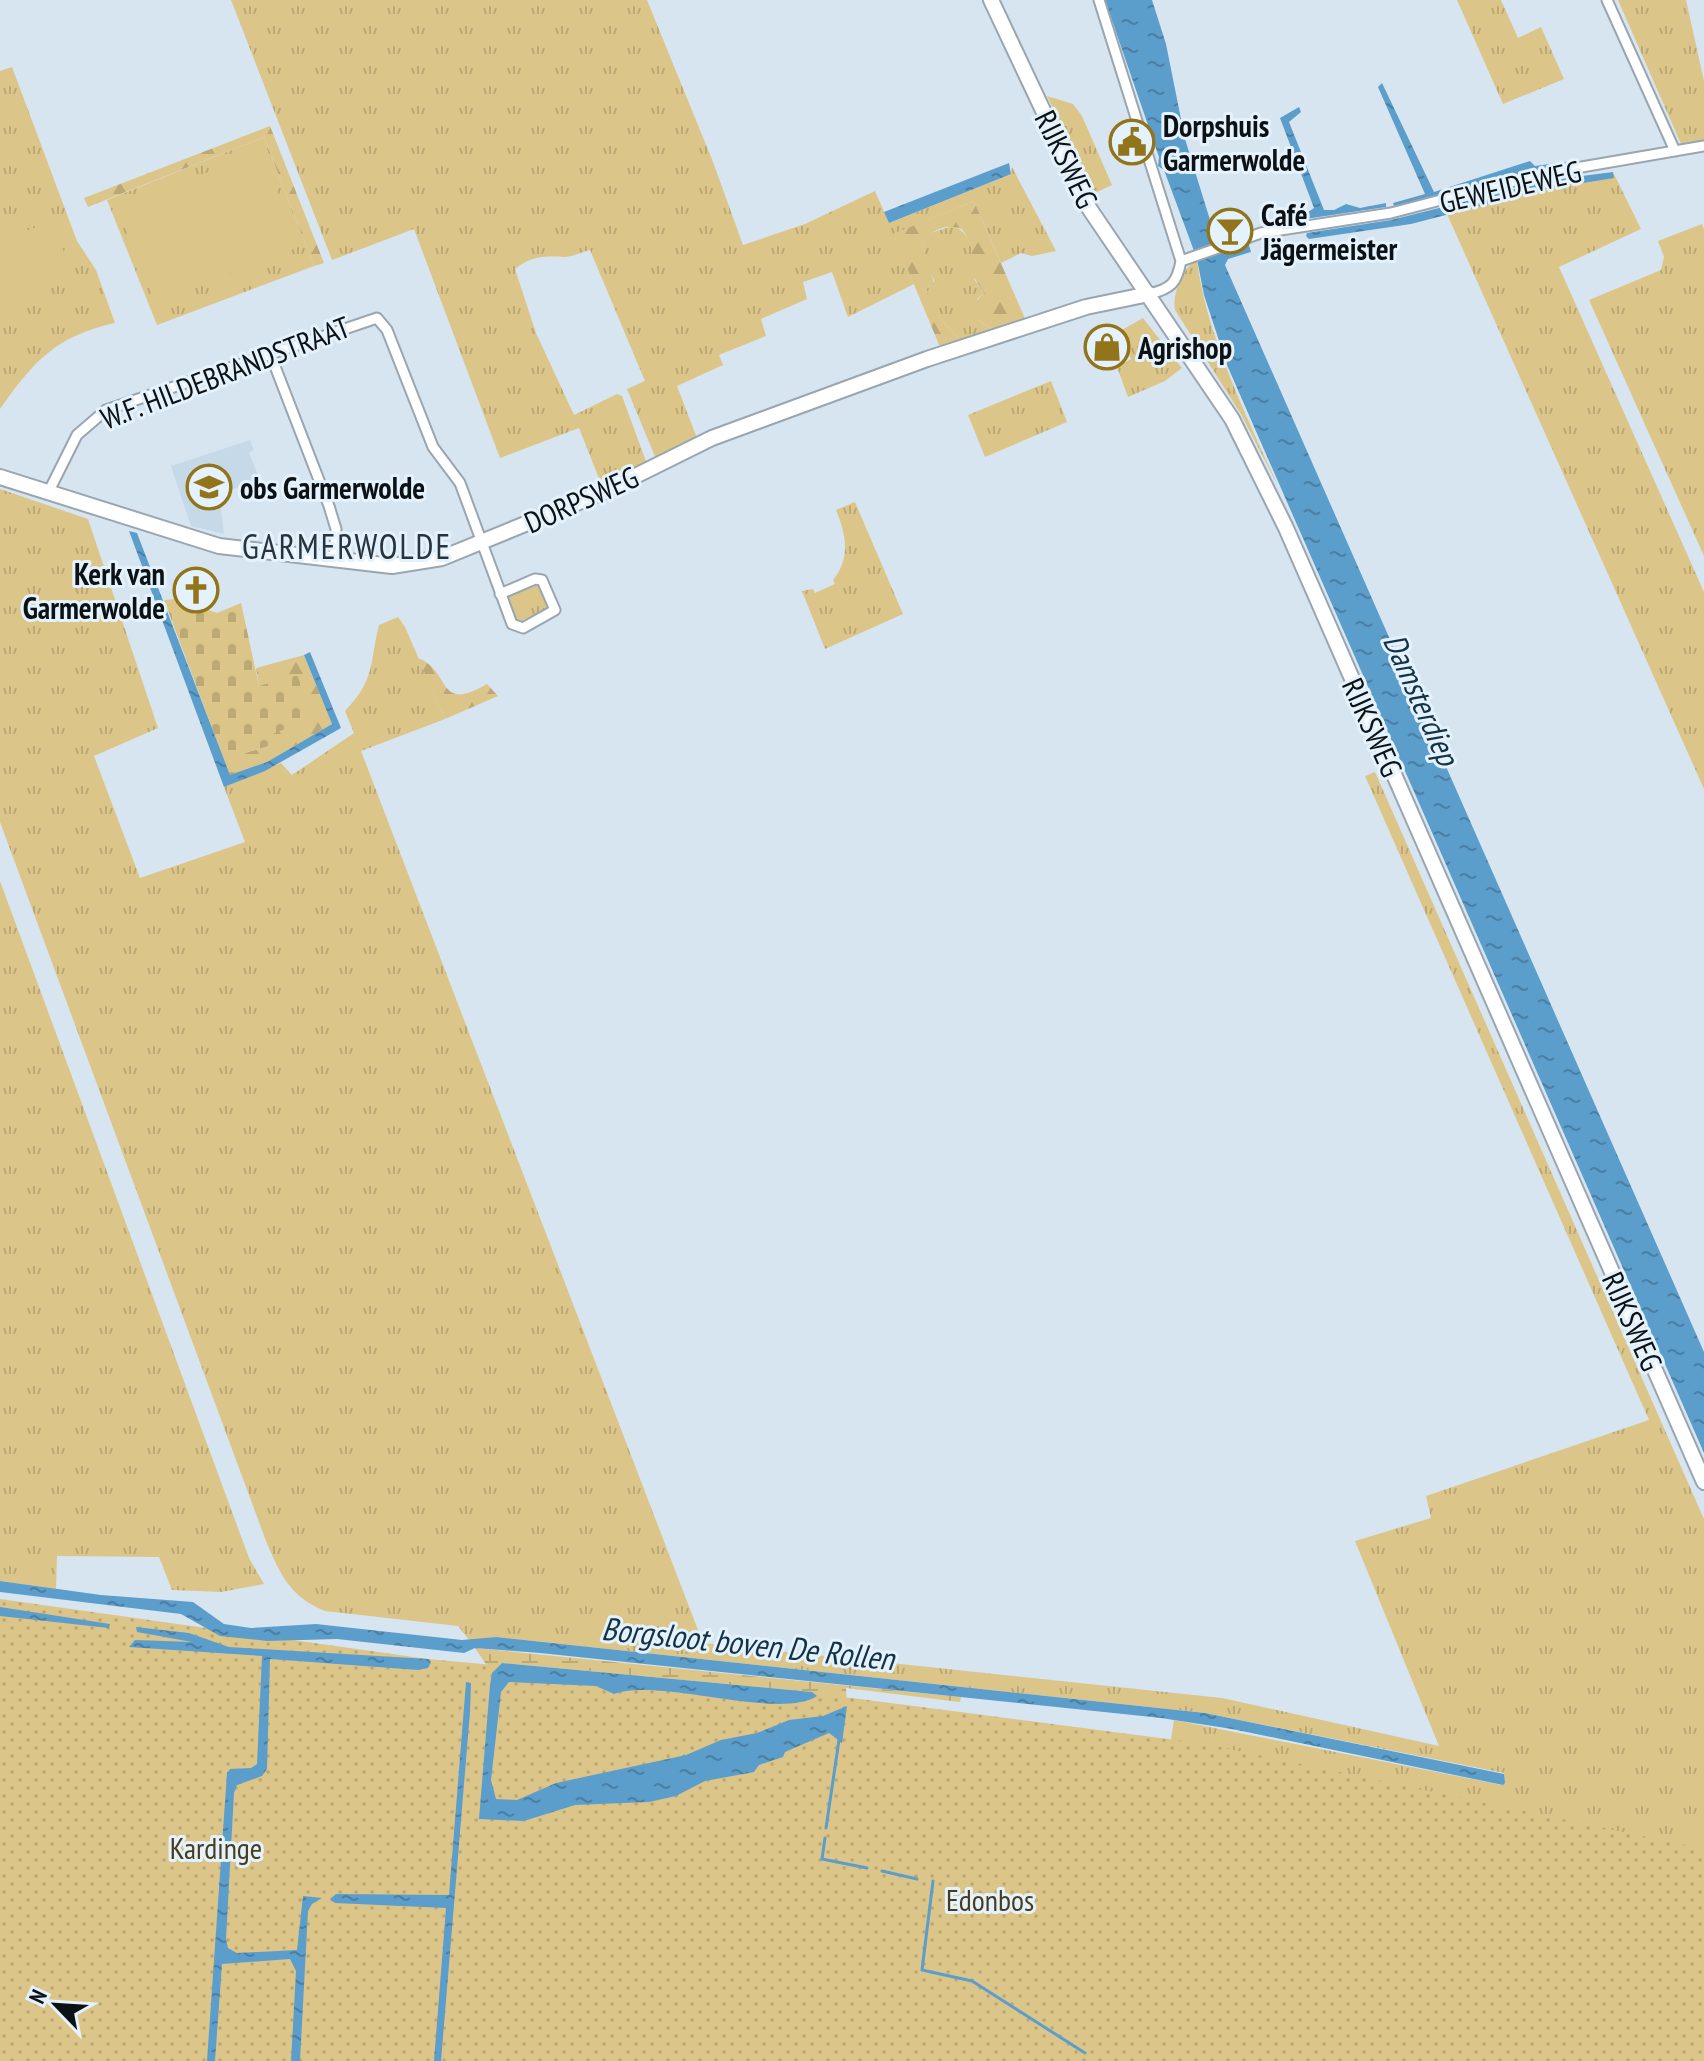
<svg xmlns="http://www.w3.org/2000/svg" width="1704" height="2061" viewBox="0 0 1704 2061" font-family="'PT Sans Narrow',sans-serif">
<style>
.built{fill:#c5d9e9}
.grass{fill:url(#grass-tufts)}
.forest{fill:url(#forest-firs)}
.wetland{fill:url(#wetland-marsh)}
.cemetery{fill:url(#cemetery-stones)}
.park{fill:url(#park-dots)}
.pitch{fill:#dcc589}
.water{fill:url(#water-ripples)}
.lines{fill:none;stroke-linecap:round;stroke-linejoin:round}
.stream{stroke:#5b9ecc;stroke-width:3}
.street-casing{stroke:#99a6b0;stroke-width:13}
.secondary-casing{stroke:#99a6b0;stroke-width:18}
.primary-casing{stroke:#99a6b0;stroke-width:18}
.street{stroke:#fff;stroke-width:9}
.secondary{stroke:#fff;stroke-width:14}
.primary{stroke:#fff;stroke-width:14}
.labels{text-anchor:middle;dominant-baseline:central;stroke-width:6;stroke-linejoin:round;paint-order:stroke}
.poi-label{font-size:30px;font-weight:bold;fill:#0c1114;stroke:#e4f2fd;text-anchor:start}
.street-label{font-size:30px;fill:#0c1114;stroke:#e4f2fd}
.park-label{font-size:30px;fill:#483c1c;stroke:#e4f2fd}
.water-label{font-size:32px;font-style:italic;fill:#143246;stroke:#e4f2fd}
.quarter-label{font-size:34px;letter-spacing:2px;fill:#28333b;stroke:#e4f2fd}
</style>
<defs>
<pattern id="grass-tufts" width="24" height="20" patternUnits="userSpaceOnUse" patternTransform="scale(2)"><rect width="24" height="20" fill="#dcc589"/><path d="M3 7l-1-3M5 7V3M7 7l1-3M15 17l-1-3M17 17v-4M19 17l1-3" fill="none" stroke="#bca875"/></pattern>
<pattern id="forest-firs" width="22" height="20" patternUnits="userSpaceOnUse" patternTransform="scale(2)"><rect width="22" height="20" fill="#dcc589"/><path d="M5 1l3.5 6h-7zM16 11l3.5 6h-7z" fill="#bca875"/></pattern>
<pattern id="wetland-marsh" width="20" height="14" patternUnits="userSpaceOnUse" patternTransform="scale(2)"><rect width="20" height="14" fill="#dcc589"/><path d="M1 5h8M5 5V1M11 12h8M15 12V8" fill="none" stroke="#bca875"/></pattern>
<pattern id="cemetery-stones" width="16" height="16" patternUnits="userSpaceOnUse" patternTransform="scale(2)"><rect width="16" height="16" fill="#dcc589"/><path d="M2 7V4a2 2 0 0 1 4 0v3zM10 15v-3a2 2 0 0 1 4 0v3z" fill="#bca875"/></pattern>
<pattern id="park-dots" width="8" height="8" patternUnits="userSpaceOnUse" patternTransform="scale(2)"><rect width="8" height="8" fill="#dcc589"/><path d="M2 2h.1M6 6h.1" fill="none" stroke="#bca875" stroke-width="1.8" stroke-linecap="round"/></pattern>
<pattern id="water-ripples" width="26" height="14" patternUnits="userSpaceOnUse" patternTransform="scale(2)"><rect width="26" height="14" fill="#5b9ecc"/><path d="M2 4q2-2 4 0t4 0M15 11q2-2 4 0t4 0" fill="none" stroke="#4a7fa4"/></pattern>
</defs>
<rect width="100%" height="100%" fill="#d7e5f0"/>
<path class="built" d="M250,440L254,450L249,453L260,480L219,494L224,534L191,526L171,466Z"/>
<path class="grass" d="M231,0H647L713,162L743,245L805,224L875,191L889,223L1011,174L1012,167L1056,251L1032,256L1021,253L1001,263L974,201L894,234L914,284L848,317L832,272L803,282L807,299L761,319L766,336L719,355L723,365L677,386L697,438L656,459L627,389L645,381L590,250C582,252 572,257 564,257C545,256 531,256 515,269L536,333L574,415L617,394L622,396L647,464L602,486L579,428L500,458L414,229L332,260Z
M1457,0H1501L1518,38L1541,27L1564,79L1503,104Z
M1618,0H1686L1704,81V142L1681,144Z
M12,67L77,241L96,270L115,323C56,336 34,361 0,409V71Z
M1047,96L1073,104L1082,116L1112,185L1095,193Z
M264,137L314,266L157,325L107,200Z
M1614,174L1641,229L1559,267L1704,592V789L1447,214L1535,185Z
M1702,224L1704,229V556L1589,300L1661,270L1664,257L1658,241Z
M953,226C975,234 973,259 974,279L984,293L977,299V319L993,330L960,340L943,322L934,298L930,299L926,288L934,284V280C926,264 917,250 927,234Z
M1197,259C1204,330 1249,422 1279,488L1242,416L1175,310C1172,293 1183,268 1197,259Z
M1143,318L1182,368L1165,381L1128,397L1117,367L1131,359L1120,331Z
M1051,381L1067,422L985,457L968,415Z
M0,489L88,519L158,728L94,756L140,878L245,842L224,787L281,763L292,775L354,733L345,711C376,678 369,665 379,625L398,617L405,627L445,719L361,751L703,1643L1222,1698L1439,1746L1355,1541L1431,1518L1426,1496L1649,1420L1365,776L1375,772L1704,1519V2061L1131,1992L1174,1720L1502,1785L1504,1773L1205,1713L496,1637L470,1641L458,1626L325,1611C290,1597 280,1574 266,1541L0,822Z
M855,502L903,614L825,649L802,591L813,589L815,593L835,584L833,580C851,558 846,534 836,510Z
M539,582L551,607L517,623L506,596Z
M0,881L249,1558L264,1584L221,1592L172,1590L159,1557L57,1556L56,1589L0,1581Z"/>
<path class="forest" d="M270,126L324,263L314,266L264,137L88,207L84,198Z
M974,201L1026,321L993,330L977,319L973,304L984,293L971,273C974,256 972,243 962,229C953,226 946,226 937,230C909,241 930,264 934,284L926,288L930,298L934,297L943,322L960,340L940,347L893,234Z
M304,655L332,724L267,762L243,771L237,755L269,746L256,668Z
M418,658C452,671 436,714 487,684L498,696L445,719Z"/>
<path class="wetland" d="M475,1648L961,1697L960,1702L846,1688L847,1706L823,1716L812,1692L502,1663L492,1673Z"/>
<path class="cemetery" d="M177,599L217,613L241,603L259,686L297,675L314,717L270,735L269,746L238,755L243,771L230,776L164,600Z"/>
<path class="park" d="M0,1599L428,1659L852,1698L1206,1744L1704,1849V2061H0Z"/>
<path class="pitch" d="M262,151L299,247L156,303L119,207Z
M52,221L74,279L0,307V241Z"/>
<path class="water" d="M1105,0H1152L1166,44L1185,139L1219,249L1226,252L1249,245L1251,252L1228,259L1225,265L1704,1352V1453L1227,365L1204,295L1197,259L1164,170L1158,166L1159,157Z
M1382,83L1434,192L1530,161L1535,166L1573,161L1394,206L1393,203L1425,194L1378,87Z
M1299,107L1301,112L1289,122L1324,210H1334L1346,204L1360,208L1386,203V207L1305,219L1301,217L1314,208L1280,118Z
M1009,163L1011,174L889,223L884,212Z
M1613,172L1614,178L1546,189L1411,224L1309,239L1306,236L1307,233L1391,220L1551,180Z
M129,531L137,533L230,775L267,762L332,724L304,655L310,652L341,728L265,771L224,787Z
M0,1581L101,1595L193,1602L224,1624L251,1628L316,1624L462,1640L496,1637L1205,1713L1504,1774L1505,1783L1503,1785L1232,1729L1161,1718L540,1653L475,1648L464,1653L337,1639L267,1641L220,1636L181,1614L0,1592Z
M0,1607L110,1624L109,1628L0,1616Z
M136,1627L189,1633L229,1647L428,1659L431,1662L428,1668L418,1670L270,1659L267,1769L262,1776L237,1785L234,1793L226,1939L228,1948L237,1953L297,1950L303,1896L322,1898L312,1904L308,1911L300,2061H291L296,1971L290,1959L222,1964L215,2061H207L227,1773L230,1769L251,1768L257,1764L262,1656L129,1647L135,1640L192,1642L137,1632Z
M502,1663L812,1692L817,1696C779,1721 659,1677 614,1694L596,1686L509,1682L501,1692L491,1780L496,1799L517,1800L556,1783L686,1755L721,1740L757,1733L789,1720L823,1716L847,1706L842,1743L829,1733L785,1752L783,1757L759,1765L754,1772L705,1781L676,1796L649,1802L575,1805L524,1821L479,1819L490,1685L492,1673Z
M466,1682L471,1683L470,1712L441,2061H434L446,1908L335,1903L330,1899L336,1894L449,1895Z"/>
<g class="lines">
<path class="stream" d="M826,1828L839,1740
M825,1838L822,1859L867,1868
M882,1871L917,1879
M933,1881L922,1970L972,1981L1085,2053"/>
<g class="street-casing">
<path id="street" d="M1099,0L1181,261C1177,283 1171,289 1149,294
M1607,0L1675,151
M1181,261L1261,233L1391,213L1541,174L1704,146
M271,356L329,506L336,529L334,558
M48,493L77,435L106,410L377,318L387,330L433,447L460,483L512,624L523,628L555,610L542,580L535,579L500,594"/>
</g>
<g class="secondary-casing">
<path id="secondary" d="M0,477L219,546L392,566L442,558L601,493L712,438L927,359L1086,307L1149,294"/>
</g>
<g class="primary-casing">
<path id="primary" d="M991,0L1089,208L1232,419L1286,528L1704,1482"/>
</g>
<use href="#street" class="street"/>
<use href="#secondary" class="secondary"/>
<use href="#primary" class="primary"/>
</g>
<defs>
<g id="civic-ring" transform="scale(2.3)"><circle r="9.5" fill="#e4f2fd" stroke="#92751b" stroke-width="1.5"/><path d="M-.6-6.5H3V-4.5H.6V-3L4-1V1h2V6H-6V1h2V-1L-.6-3ZM-1.2 2.5V6h2.4V2.5Z" fill="#92751b"/></g>
<g id="bar-ring" transform="scale(2.3)"><circle r="9.5" fill="#e4f2fd" stroke="#92751b" stroke-width="1.5"/><path d="M-6-5H6L.8 .8V4.5H3.5V6h-7V4.5H-.8V.8Z" fill="#92751b"/></g>
<g id="shop-ring" transform="scale(2.3)"><circle r="9.5" fill="#e4f2fd" stroke="#92751b" stroke-width="1.5"/><path d="M-5-2.5h2.3a2.7 3.5 0 0 1 5.4 0H5L5.5 6h-11ZM-1.5-2.5h3a1.5 2.3 0 0 0-3 0Z" fill="#92751b"/></g>
<g id="school-ring" transform="scale(2.3)"><circle r="9.5" fill="#e4f2fd" stroke="#92751b" stroke-width="1.5"/><path d="M0-5L7-2L0 1L-7-2ZM-4 1L0 2.5L4 1V4Q0 6-4 4Z" fill="#92751b"/></g>
<g id="church-ring" transform="scale(2.3)"><circle r="9.5" fill="#e4f2fd" stroke="#92751b" stroke-width="1.5"/><path d="M-1.2-6h2.4v3.5h3.3v2.4h-3.3V6h-2.4V-.1h-3.3v-2.4h3.3Z" fill="#92751b"/></g>
</defs>
<g fill-rule="evenodd">
<use href="#civic-ring" x="1132" y="142"/>
<use href="#bar-ring" x="1230" y="231"/>
<use href="#shop-ring" x="1107" y="347"/>
<use href="#school-ring" x="209" y="487"/>
<use href="#church-ring" x="196" y="590"/>
</g>
<g class="labels">
<g class="poi-label">
<text x="1163" y="125">Dorpshuis<tspan x="1163" dy="34">Garmerwolde</tspan></text>
<text x="1261" y="214">Café<tspan x="1261" dy="34">Jägermeister</tspan></text>
<text x="1138" y="347">Agrishop</text>
<text x="240" y="487">obs Garmerwolde</text>
<text x="165" y="573" text-anchor="end">Kerk van<tspan x="165" dy="34">Garmerwolde</tspan></text>
</g>
<g class="street-label">
<text transform="translate(1067 159) rotate(64)">RIJKSWEG</text>
<text transform="translate(1510 186) rotate(-13)">GEWEIDEWEG</text>
<text transform="translate(225 372) rotate(-21)">W.F. HILDEBRANDSTRAAT</text>
<text transform="translate(581 499) rotate(-24)">DORPSWEG</text>
<text transform="translate(1373 727) rotate(66)">RIJKSWEG</text>
<text transform="translate(1633 1321) rotate(66)">RIJKSWEG</text>
</g>
<g class="park-label">
<text x="216" y="1847">Kardinge</text>
<text x="990" y="1899">Edonbos</text>
</g>
<g class="water-label">
<text transform="translate(1422 699) rotate(66)">Damsterdiep</text>
<text transform="translate(748 1643) rotate(6)">Borgsloot boven De Rollen</text>
</g>
<g class="quarter-label">
<text x="347" y="546">GARMERWOLDE</text>
</g>
</g>
<g transform="translate(56 2005) rotate(295)" stroke="#e4f2fd" stroke-width="6" paint-order="stroke">
<path d="M0-6L14 30L0 20L-14 30Z" fill="#0c1114"/>
<text y="-12" font-size="22" font-weight="bold" text-anchor="middle" fill="#0c1114">N</text>
</g>
</svg>
